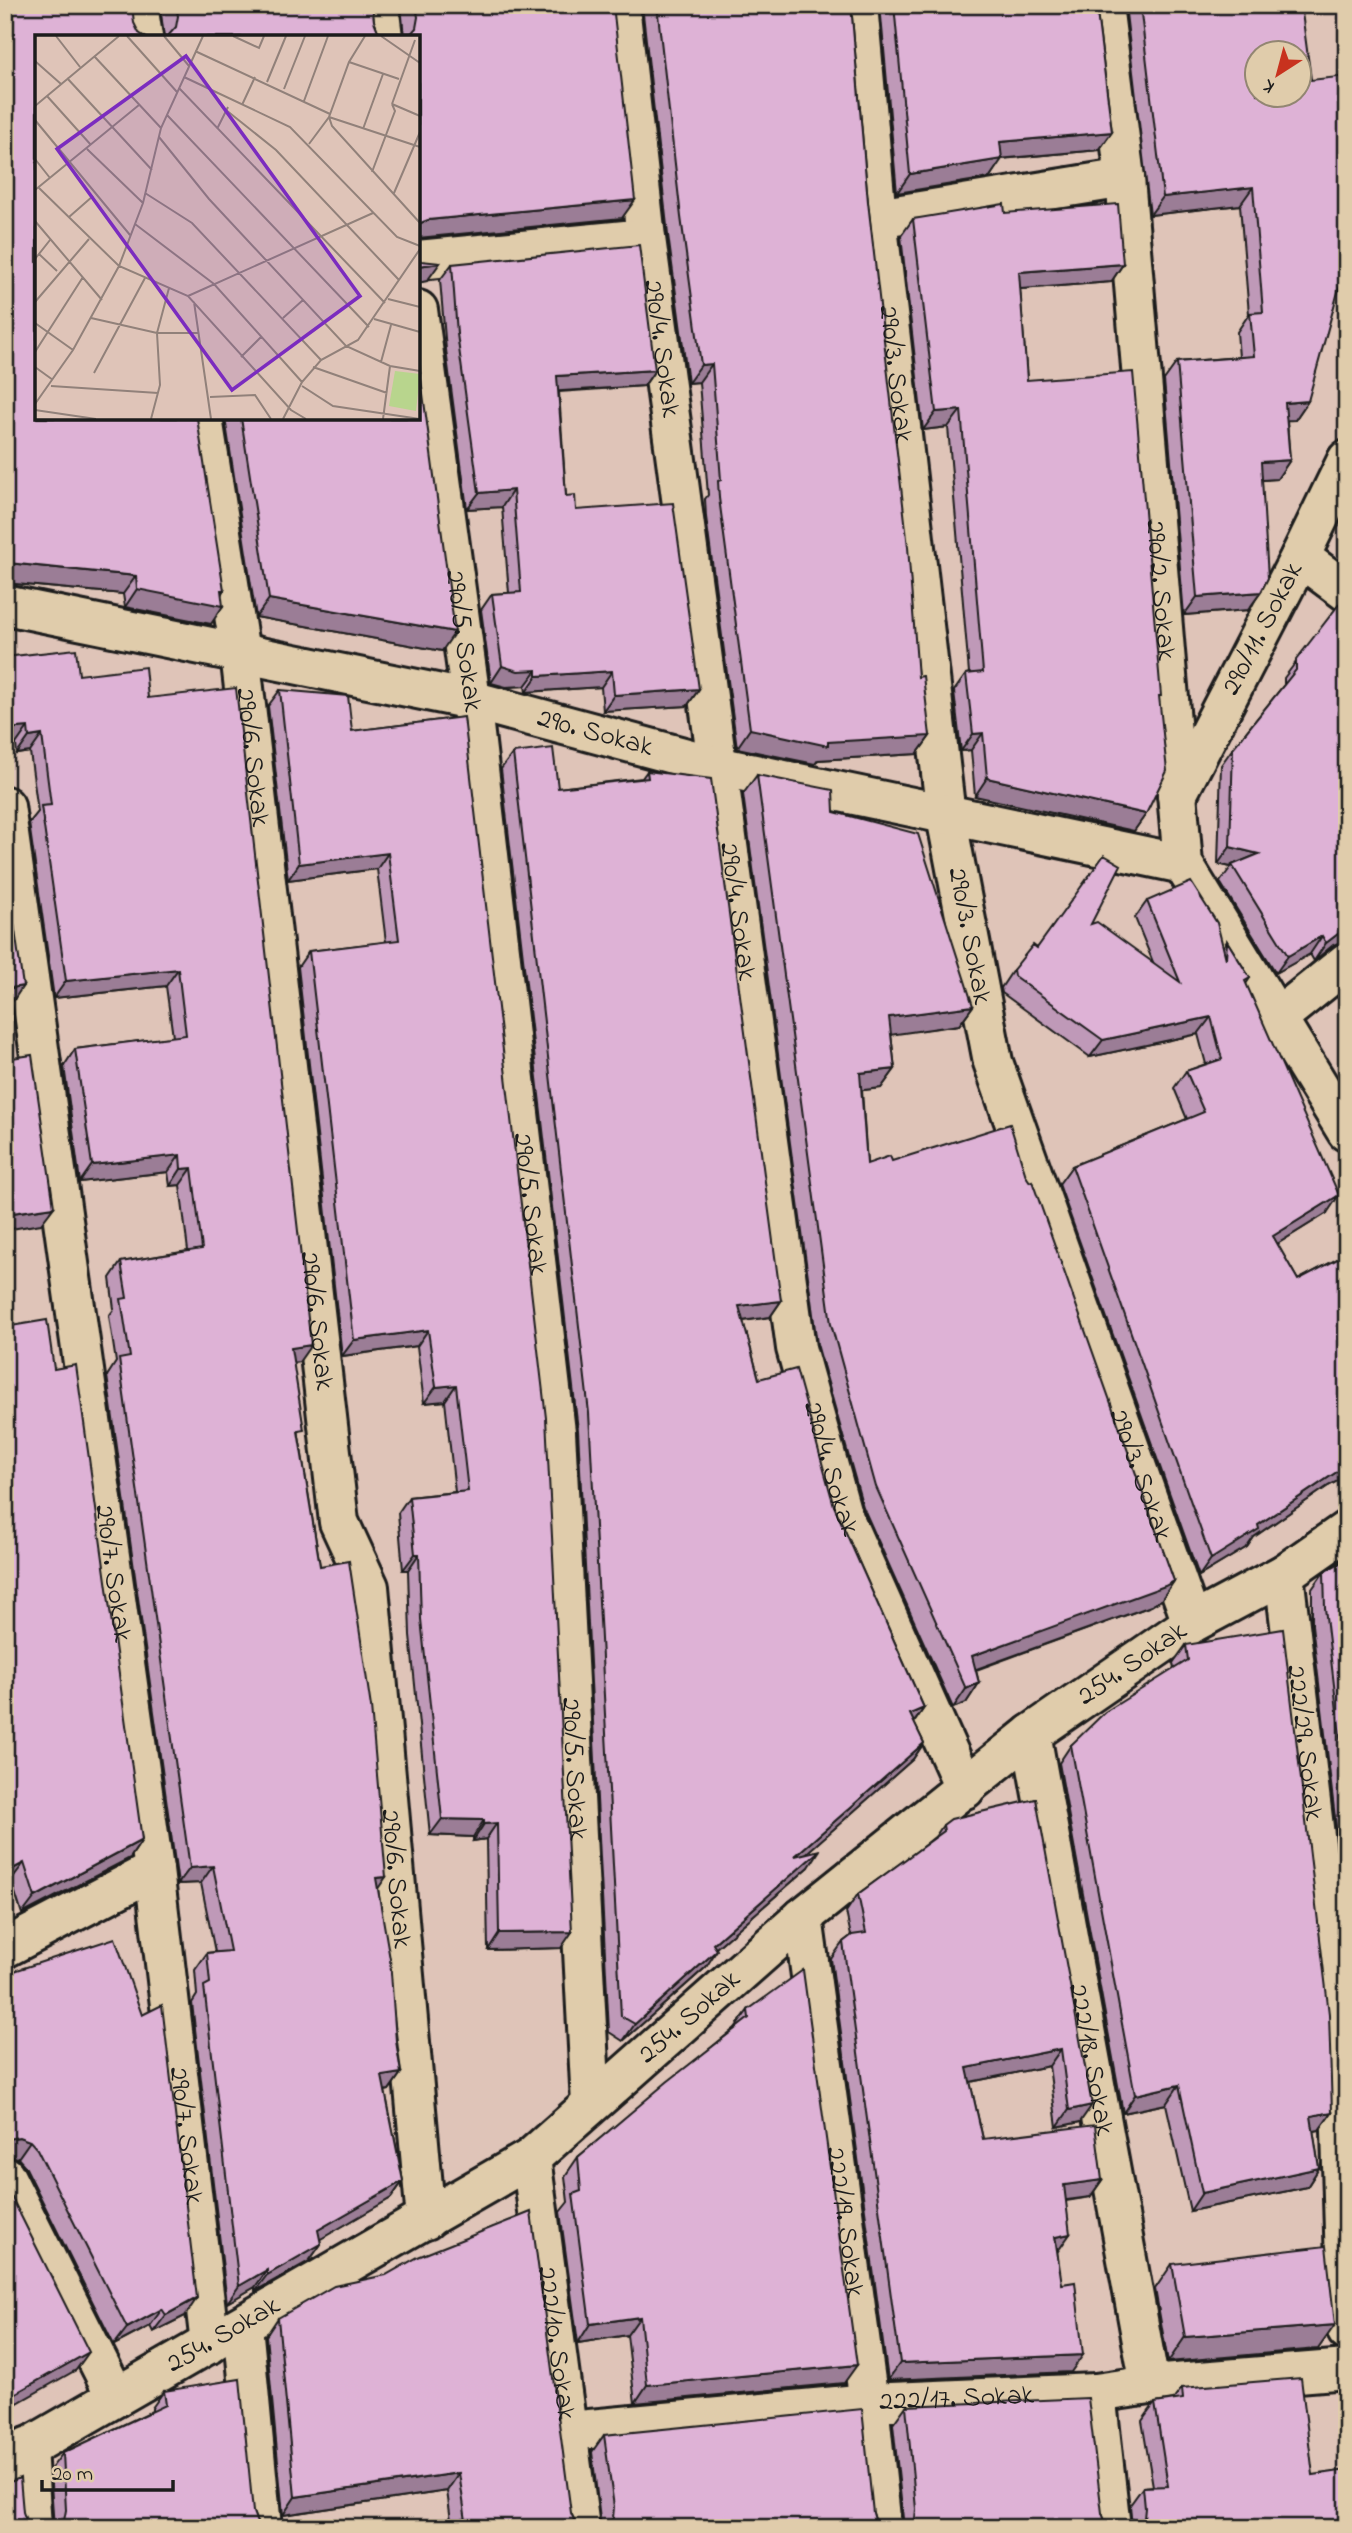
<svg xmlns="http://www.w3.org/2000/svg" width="1352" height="2533" viewBox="0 0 1352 2533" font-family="'Indie Flower',sans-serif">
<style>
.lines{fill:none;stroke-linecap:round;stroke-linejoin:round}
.minor-casing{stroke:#1c1c1c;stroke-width:44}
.minor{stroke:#e0ccab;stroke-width:38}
.wall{fill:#bf99b8;stroke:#1c1c1c;stroke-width:2}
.shaded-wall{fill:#9b7d96;stroke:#1c1c1c;stroke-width:2}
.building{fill:#deb2d6;stroke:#1c1c1c;stroke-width:2;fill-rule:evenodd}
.labels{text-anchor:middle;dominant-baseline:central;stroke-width:5;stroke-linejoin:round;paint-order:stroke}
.street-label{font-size:28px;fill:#1c1c1c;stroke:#e0ccab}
.inset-road{fill:none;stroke:#91817a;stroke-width:2}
.view{fill:#7b2cbf;fill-opacity:0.15;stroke:#7b2cbf;stroke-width:3.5}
.inset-edge{fill:none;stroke:#1c1c1c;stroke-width:3.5}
</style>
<rect width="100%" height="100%" fill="#dfc4b8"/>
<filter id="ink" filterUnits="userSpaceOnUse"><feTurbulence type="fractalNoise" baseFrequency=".0143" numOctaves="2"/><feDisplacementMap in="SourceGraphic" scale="14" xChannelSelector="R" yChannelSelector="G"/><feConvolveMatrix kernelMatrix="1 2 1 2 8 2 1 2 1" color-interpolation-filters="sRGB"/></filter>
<g filter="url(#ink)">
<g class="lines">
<g class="minor-casing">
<g id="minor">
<path d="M138,5L143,37"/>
<path d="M379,5L383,37"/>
<path id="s1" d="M620,5L646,238L796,1348L842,1514L965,1789"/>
<path id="s2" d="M858,5L877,218L946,816L993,1062L1192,1623"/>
<path id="s3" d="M1103,5L1125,178L1183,864L1347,1132"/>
<path d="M877,218L1125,178"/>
<path d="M418,260L646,238"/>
<path id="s4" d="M418,310L471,700L556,1432L591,2104"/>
<path id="s5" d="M203,418L240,653L339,1522L369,1587L426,2220"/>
<path d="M1300,557L1347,592"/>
<path id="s6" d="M5,605L471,700L717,766L1183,864"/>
<path id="s7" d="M1177,795L1300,557L1347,460"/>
<path id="s8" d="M5,806L154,1870L210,2344"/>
<path d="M1276,1019L1347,962"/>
<path id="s9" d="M1284,1574L1338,2030L1347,2331"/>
<path id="s10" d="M1031,1734L1150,2385"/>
<path id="s11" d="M803,1917L869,2403L882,2528"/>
<path d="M5,1948L154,1870"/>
<path id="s12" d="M531,2158L580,2528"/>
<path d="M5,2176L116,2397"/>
<path d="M243,2325L262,2528"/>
<path d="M1096,2393L1111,2528"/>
<path id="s13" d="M568,2431L869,2403L1096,2393L1150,2385L1347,2369"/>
<path d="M27,2447L32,2528"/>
<path id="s14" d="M5,2461L531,2158L803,1917L1031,1734L1192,1623L1284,1574L1347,1530"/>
</g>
</g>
<use href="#minor" class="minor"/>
</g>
<path class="wall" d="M5,5L37,37L222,593L211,624L125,607L123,594L5,583Z
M160,5H372L374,21L378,31L385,37H164Z
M401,5H613L622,218L418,37H404Z
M642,5H851L868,202L918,677L930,736L917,754L818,760L815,764L737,748L706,517L705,499L708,495L699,382L688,383L668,235Z
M880,5H1096L1112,132L1099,150L1001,159L989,178L897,193Z
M1125,5H1301L1308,401L1295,420H1287L1290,460L1277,479L1262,480L1261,592L1248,610L1184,615L1164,380L1177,362L1239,357L1237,332L1249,314L1240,205L1150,215Z
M1005,213L1123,264L1111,282L1020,289L1027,380L1159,698L1146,814L1134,831L975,796L971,750L961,751L954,691L966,674L969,673L948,427L923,430L901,236L913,219Z
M452,264L655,370L644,386L559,392L566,496L699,689L687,706L603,711L601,687L526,692L525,686L506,687L491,683L481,610L492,594L509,593L502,507L467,509L446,350L440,280Z
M225,418H418L442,651L256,617Z
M1347,594V704L1339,714L1343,941L1333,945L1314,961L1310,954L1276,973L1220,882L1231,867L1218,864L1221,765L1233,748L1284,685V678Z
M79,675L148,698L299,1362L293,1363L299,1436L320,1566L378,1888L401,2073L389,2090L385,2091L403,2181L391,2198L320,2239L321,2244L309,2261L255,2291V2287L227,2303L192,2003L197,1995L195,1970L207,1953L215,1952L201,1883L178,1884L107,1376L116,1362L109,1316L114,1309L110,1278L121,1262L188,1251L180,1185L170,1186L168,1172L80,1182L64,1066L75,1049L173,1037L166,986L54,998L29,823L38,812L30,752L17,754L16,744L5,745Z
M280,690L352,731L464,717L561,1948L488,1950L486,1839L473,1841V1837L430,1835L410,1635L408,1570H403L398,1513L409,1497L455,1492L445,1401L424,1403L417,1346L342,1356L298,967L309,951L386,942L377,869L288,880L268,706Z
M513,753L558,788L642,778L647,771L781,1301L770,1317L743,1321L759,1379L834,1506L924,1708L914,1723L924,1743L913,1759L805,1854L809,1867L716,1948L706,1967L623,2041L609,2032L578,1430L501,769Z
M757,775L834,812L973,1006L959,1025L891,1034L895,1069L881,1088L862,1090L867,1164L892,1161L1026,1176L1174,1581L1161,1600L1151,1606L976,1670L979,1683L966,1703L953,1708L863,1507L817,1344L743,794Z
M1147,901L1223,947L1227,941L1250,978L1246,984L1327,1213L1277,1244L1298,1280L1347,1254V1476L1328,1486L1254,1537L1247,1547L1199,1576L1059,1184L1072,1166L1187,1119L1174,1088L1186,1071L1206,1064L1198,1034L1090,1057L1002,993L1001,988L1013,970L1037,948L1091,924L1153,962L1135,918Z
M1347,985V1012L1338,998Z
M5,1327L54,1369L142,1840L130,1858L22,1914L11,1880L5,1884Z
M1347,1559V1918L1312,1625V1589L1324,1572Z
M1186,1645L1332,2112L1319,2130L1313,2131L1319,2168L1307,2187L1190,2211L1166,2104L1123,2113L1059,1763L1071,1745L1174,1669L1173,1663Z
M1036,1799L1080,2122L1057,2127L1049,2066L970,2082L983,2139L1102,2180L1090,2197L1066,2201L1057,2251L1071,2372L888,2380L831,1959L843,1942L851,1936L846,1912L858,1894L933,1840L943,1825Z
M5,1974L185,2316L153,2332L150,2326L114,2345L25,2166L18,2158L7,2154Z
M748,2010L844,2383L635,2403L627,2335L578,2343L560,2212L568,2202L565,2176L578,2157L735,2028Z
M1172,2264L1318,2349L1168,2362L1155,2289Z
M278,2318L571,2513L576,2524L581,2528H452L447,2491L283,2515L266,2336Z
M1182,2388L1313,2475L1347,2528H1132L1130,2505L1143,2487L1153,2486L1142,2421L1155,2403L1173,2400Z
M164,2391L253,2512L257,2523L262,2528H54L50,2470L63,2453L152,2411V2408Z
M906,2406L1102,2513L1106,2524L1111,2528H904L893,2424Z
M604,2435L873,2513L876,2523L882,2528H601L592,2452Z"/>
<path class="shaded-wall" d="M1112,132L1099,150L987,160L1000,142Z
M1002,159L989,178L897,193L910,174Z
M1253,187L1240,205L1150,215L1163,197Z
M635,200L622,218L418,238V224L428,220Z
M440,263L427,281L418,283V266Z
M1123,264L1111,282L1007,290L1019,272Z
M712,364L699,382L688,383L701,365Z
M655,370L644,386L546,392L557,376Z
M1308,401L1295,420L1273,421L1285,403Z
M961,410L948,427L923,430L936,412Z
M1290,460L1277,479L1248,481L1261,462Z
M513,490L502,507L467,509L479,493Z
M8,563L136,576L123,594L5,583V567Z
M137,589L224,590L214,604L223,606L211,624L125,607Z
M1261,592L1248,610L1184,615L1197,597Z
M269,599L455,632L442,651L256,617Z
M502,666L537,670L525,686L506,687L491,683Z
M612,671L601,687L526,692L537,676Z
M699,689L687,706L603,711L614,695Z
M28,727L16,744L5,745V729Z
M750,729L930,736L917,754L818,760L815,764L737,748Z
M983,733L971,750L961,751L973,734Z
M42,735L30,752L17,754L29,737Z
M987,778L1146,814L1134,831L975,796Z
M1230,847L1259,854L1232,865L1231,867L1218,864Z
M388,853L377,869L288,880L299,864Z
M1347,927V941H1343L1333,945L1314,961L1326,943Z
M1322,936L1310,954L1276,973L1288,956Z
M178,969L166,986L54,998L66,981Z
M23,986L11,1004L5,1005V989Z
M973,1006L959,1025L876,1037L889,1017Z
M1211,1017L1198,1034L1090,1057L1103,1040Z
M895,1069L881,1088L847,1092L860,1073Z
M180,1155L168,1172L80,1182L92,1165Z
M192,1168L180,1185L170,1186L181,1169Z
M1339,1195L1327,1213L1261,1254L1273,1236Z
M54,1207L41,1224L5,1230V1214Z
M781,1301L770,1317L728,1323L739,1306Z
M428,1330L417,1346L342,1356L354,1340Z
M311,1345L299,1362L279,1364L291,1348Z
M456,1385L445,1401L424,1403L436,1387Z
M1347,1465V1476L1328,1486L1254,1537L1247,1547L1199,1576L1211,1559L1258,1525Z
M415,1554H419L408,1570H403Z
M1174,1581L1161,1600L1151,1606L960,1675L972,1656Z
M979,1683L966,1703L953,1708L966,1689Z
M924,1708L912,1725L910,1714Z
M924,1743L913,1759L784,1873L795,1856Z
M442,1819L484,1820L473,1837L430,1835Z
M497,1823L486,1839L473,1841L484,1824Z
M142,1840L130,1858L22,1914L35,1897Z
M820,1850L809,1867L701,1961L713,1944Z
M24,1863L11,1880L5,1884V1873Z
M213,1866L201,1883L178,1884L190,1868Z
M386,1877L375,1893L376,1878Z
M572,1932L561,1948L488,1950L499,1933Z
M717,1950L706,1967L623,2041L635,2024Z
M1061,2049L1049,2066L955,2085L967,2068Z
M401,2073L389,2090L370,2093L382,2076Z
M1179,2085L1166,2104L1123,2113L1135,2095Z
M1092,2105L1080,2122L1057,2127L1069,2110Z
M1332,2112L1319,2130L1298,2134L1311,2116Z
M19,2137L30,2141L18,2158L5,2155V2141L7,2139Z
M1319,2168L1307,2187L1190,2211L1202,2193Z
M1102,2180L1090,2197L1052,2202L1064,2185Z
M403,2181L391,2198L307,2247L318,2230Z
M1070,2234L1058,2251L1055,2237Z
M321,2244L309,2261L255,2291L267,2275Z
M267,2270L255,2287L227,2303L239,2286Z
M197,2298L185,2316L153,2332L166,2315Z
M162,2309L150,2326L114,2345L127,2328Z
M640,2317L627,2335L578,2343L590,2324Z
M1335,2325L1318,2349L1168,2362L1185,2337Z
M89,2352L76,2370L5,2410V2399Z
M1083,2355L1071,2372L888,2380L900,2363Z
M857,2365L844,2383L635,2403L647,2385Z
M459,2473L447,2491L283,2515L295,2497Z"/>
<path class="building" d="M5,5H132L134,23L139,33L145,37H37V418H197L224,590H221L223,606L137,589L136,576L8,563L5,545Z
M176,5H372L374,21L378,31L385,37H167L176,27L178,16Z
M416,5H613L635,200L428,220L418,224V37H408L416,28L418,17Z
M657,5H851L868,202L908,547L918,677L923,676L930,736L828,742V746L750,729L719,498L718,481L721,480L712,364L701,365L681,217Z
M894,5H1096L1112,132L1000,142L1002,159L910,174Z
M1140,5H1301L1311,80L1347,76V259L1308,401L1285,403L1290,460L1261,462L1268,578L1261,592L1197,597L1177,362L1254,356L1250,313L1263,312L1253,187L1163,197ZM1257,52H1299V94H1257Z
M1004,204L1005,213L1118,204L1123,264L1019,272L1027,380L1133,372L1161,696H1159L1167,771L1146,814L987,778L983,733L973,734L966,674L983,672L961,410L936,412L913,219Z
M639,245L655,370L557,376L566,496L575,495L576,510L673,503L699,689L614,695L612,671L537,676V670L518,671L502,666L492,594L521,592L513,490L479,493L457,334L452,264Z
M418,259L421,261L440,263L418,266Z
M419,364L455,632L269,599L241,418H418Z
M1347,594V702L1338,713L1347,720V927L1326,943L1322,936L1288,956L1232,865L1259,854L1230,847L1233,748L1296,670V660Z
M76,649L79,675L145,667L148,698L236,688L311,1345L291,1348L304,1430L298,1431L320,1566L349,1561L371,1707L386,1877L376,1878L390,1959L396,2041L401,2073L382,2076L403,2181L318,2230L321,2244L267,2275V2270L239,2286L204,1986L210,1983L207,1953L230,1951L213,1866L190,1868L119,1359L130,1357L121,1299L127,1298L121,1262L202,1249L192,1168L181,1169L180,1155L92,1165L75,1049L186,1035L178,969L66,981L41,806L51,805L42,735L29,737L28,727L5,729V657Z
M280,690L348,696L352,731L464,717L546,1418L572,1932L499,1933L497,1823L484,1824V1820L442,1819L421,1619L419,1554H415L409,1497L468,1491L456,1385L436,1387L428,1330L354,1340L309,951L399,940L388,853L299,864Z
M553,748L558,788L648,778L647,771L711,779L781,1301L739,1306L759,1379L796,1369L834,1506L924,1708L910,1714L924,1743L795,1856L820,1850L713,1944L717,1950L635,2024L621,2016L589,1413L513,753Z
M757,775L833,790L834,812L918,834L973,1006L889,1017L895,1069L860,1073L867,1164L890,1156L892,1161L1010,1124L1026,1176L1030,1182L1032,1181L1174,1581L1165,1586L972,1656L979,1683L966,1689L876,1487L831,1324Z
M1104,855L1121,865L1091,924L1097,922L1180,982L1147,901L1191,882L1217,923L1226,959L1227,941L1250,978L1245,981L1339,1195L1273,1236L1298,1280L1347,1254V1465L1258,1525L1259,1529L1211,1559L1072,1166L1204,1112L1186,1071L1222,1059L1211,1017L1103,1040L1014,976L1013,970L1033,945L1037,948Z
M5,861L23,986L5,989Z
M32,1055L54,1207L5,1214V1059Z
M47,1320L54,1369L76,1365L142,1840L35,1897L24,1863L5,1873V1720L13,1718L5,1689V1327Z
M1347,1559V1796L1325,1608L1324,1572Z
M1283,1629L1329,2014L1332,2112L1311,2116L1319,2168L1202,2193L1179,2085L1135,2095L1071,1745L1105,1712L1188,1660L1186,1645Z
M1036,1799L1092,2105L1069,2110L1061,2049L967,2068L983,2139L1095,2125L1102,2180L1064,2185L1070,2234L1055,2237L1062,2284L1075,2282L1083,2355L900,2363L843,1942L852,1935L866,1933L858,1894L944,1831L943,1825L951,1819Z
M115,1938L142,2015L162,2005L197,2298L166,2315L162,2309L127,2328L37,2149L30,2141L19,2137L7,2139L5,2141V1974Z
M803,1970L857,2365L647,2385L640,2317L590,2324L573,2194L581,2191L578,2157L667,2082L749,2018L748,2010Z
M5,2184L89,2352L5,2399Z
M531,2212L571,2513L576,2524L581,2528H467L459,2473L295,2497L278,2318L334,2286L386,2275L418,2257Z
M1326,2246L1335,2325L1185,2337L1172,2264Z
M1301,2378L1313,2475L1347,2470V2528H1136L1144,2518L1145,2508L1143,2487L1168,2486L1155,2403L1183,2399L1182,2388Z
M240,2379L253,2512L257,2523L262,2528H57L64,2521L66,2510L63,2453L166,2405L164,2391Z
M1088,2398L1102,2513L1106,2524L1111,2528H907L915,2519L916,2509L906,2406Z
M862,2409L873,2513L876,2523L882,2528H605L613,2518L614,2507L604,2435Z
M20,2478L23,2512L27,2523L32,2528H5V2484Z"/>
</g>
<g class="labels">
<g class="street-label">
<text stroke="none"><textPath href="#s1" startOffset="346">290/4. Sokak</textPath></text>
<text stroke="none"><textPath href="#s2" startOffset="371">290/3. Sokak</textPath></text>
<text stroke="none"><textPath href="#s3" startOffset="588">290/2. Sokak</textPath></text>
<text stroke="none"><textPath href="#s7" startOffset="187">290/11. Sokak</textPath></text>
<text stroke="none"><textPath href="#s4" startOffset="334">290/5. Sokak</textPath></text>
<text stroke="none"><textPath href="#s6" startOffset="604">290. Sokak</textPath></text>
<text stroke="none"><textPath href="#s5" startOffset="343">290/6. Sokak</textPath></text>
<text stroke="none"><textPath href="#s1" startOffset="914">290/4. Sokak</textPath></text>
<text stroke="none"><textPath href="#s2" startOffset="938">290/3. Sokak</textPath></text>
<text stroke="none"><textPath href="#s4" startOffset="901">290/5. Sokak</textPath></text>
<text stroke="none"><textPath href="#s5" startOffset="910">290/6. Sokak</textPath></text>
<text stroke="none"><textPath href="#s1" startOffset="1480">290/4. Sokak</textPath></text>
<text stroke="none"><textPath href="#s2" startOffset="1505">290/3. Sokak</textPath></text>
<text stroke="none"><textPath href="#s8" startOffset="775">290/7. Sokak</textPath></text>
<text stroke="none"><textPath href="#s14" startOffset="1386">254. Sokak</textPath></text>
<text stroke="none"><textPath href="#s9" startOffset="170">222/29. Sokak</textPath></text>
<text stroke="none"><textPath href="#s4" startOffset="1468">290/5. Sokak</textPath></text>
<text stroke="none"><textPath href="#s5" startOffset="1477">290/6. Sokak</textPath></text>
<text stroke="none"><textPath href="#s14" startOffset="819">254. Sokak</textPath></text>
<text stroke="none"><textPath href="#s10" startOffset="331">222/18. Sokak</textPath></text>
<text stroke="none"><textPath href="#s8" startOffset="1342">290/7. Sokak</textPath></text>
<text stroke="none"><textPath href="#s11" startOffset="308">222/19. Sokak</textPath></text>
<text stroke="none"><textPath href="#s14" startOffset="252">254. Sokak</textPath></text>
<text stroke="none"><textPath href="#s12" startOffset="187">222/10. Sokak</textPath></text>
<text stroke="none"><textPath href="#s13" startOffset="390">222/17. Sokak</textPath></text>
</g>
</g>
<g transform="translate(35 35)">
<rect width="385" height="385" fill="#dfc4b8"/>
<path d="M360,336L385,339L381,376L354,371Z" fill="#b8d58d"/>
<path class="inset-road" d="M21,1L45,32M92,1L142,57M129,1L154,31M198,1L224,13L229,1M346,1L385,28M160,16L295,79M59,21L126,93M0,26L26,49M314,27L364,44M149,42L255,92L362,202L385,211M32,43L117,135M232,47L251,1M144,53L350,268M249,54L270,1M12,61L56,110M269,66L293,1M357,69L380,5M357,69L385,81M207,70L220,42M0,71L84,1M191,75L241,115L364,245M132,80L334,292M294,82L297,91L385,188M294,82L385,112M0,85L95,200M182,94L193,72M328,94L348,39M124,102L174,164L311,311L355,331L385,336M274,109L294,82L314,27L330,1M52,114L108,168M0,124L15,143M337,137L360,76L357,69M3,152L84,231L153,261L256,375L271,384M0,155L104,70M110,158L157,188L286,325M359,158L385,97M34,182L58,161M0,186L67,265M100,189L179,249L267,347M4,219L22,236M0,224L15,205M153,261L338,178M353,264L385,272M0,267L54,204M159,267L176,384M56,283L122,298H163M248,283L268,265M339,284L385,297M0,288L38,315M0,317L48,242M206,322L227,301M346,327L356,290M0,332L18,345M278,332L352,358M59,338L110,243M16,351L123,358M267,351L298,371L385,384M175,362L220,360L236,384M0,369L38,315L84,231L108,168L126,93L168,1M0,375L61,384M116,384L125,350L122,298L134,253M248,384L267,347L286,325L323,305L385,214M348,384L355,331"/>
<path class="view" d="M151,21L325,261L197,355L22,114Z"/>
<rect width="385" height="385" class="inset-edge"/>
</g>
<rect width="1352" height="2533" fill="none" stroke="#e0ccab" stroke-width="28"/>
<rect x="14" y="14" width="1324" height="2505" fill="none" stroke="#1c1c1c" stroke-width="2.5" filter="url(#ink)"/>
<g transform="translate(1278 74) rotate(216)"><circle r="33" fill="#e0ccab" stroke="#928672" stroke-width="2"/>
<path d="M0-5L12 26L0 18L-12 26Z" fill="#c8321e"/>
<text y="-10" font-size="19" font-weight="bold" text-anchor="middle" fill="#1c1c1c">K</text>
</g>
<path d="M42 2480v10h131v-10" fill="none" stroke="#1c1c1c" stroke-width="3.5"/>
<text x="52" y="2480" font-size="21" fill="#1c1c1c" stroke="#e0ccab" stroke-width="5" paint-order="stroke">20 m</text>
</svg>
